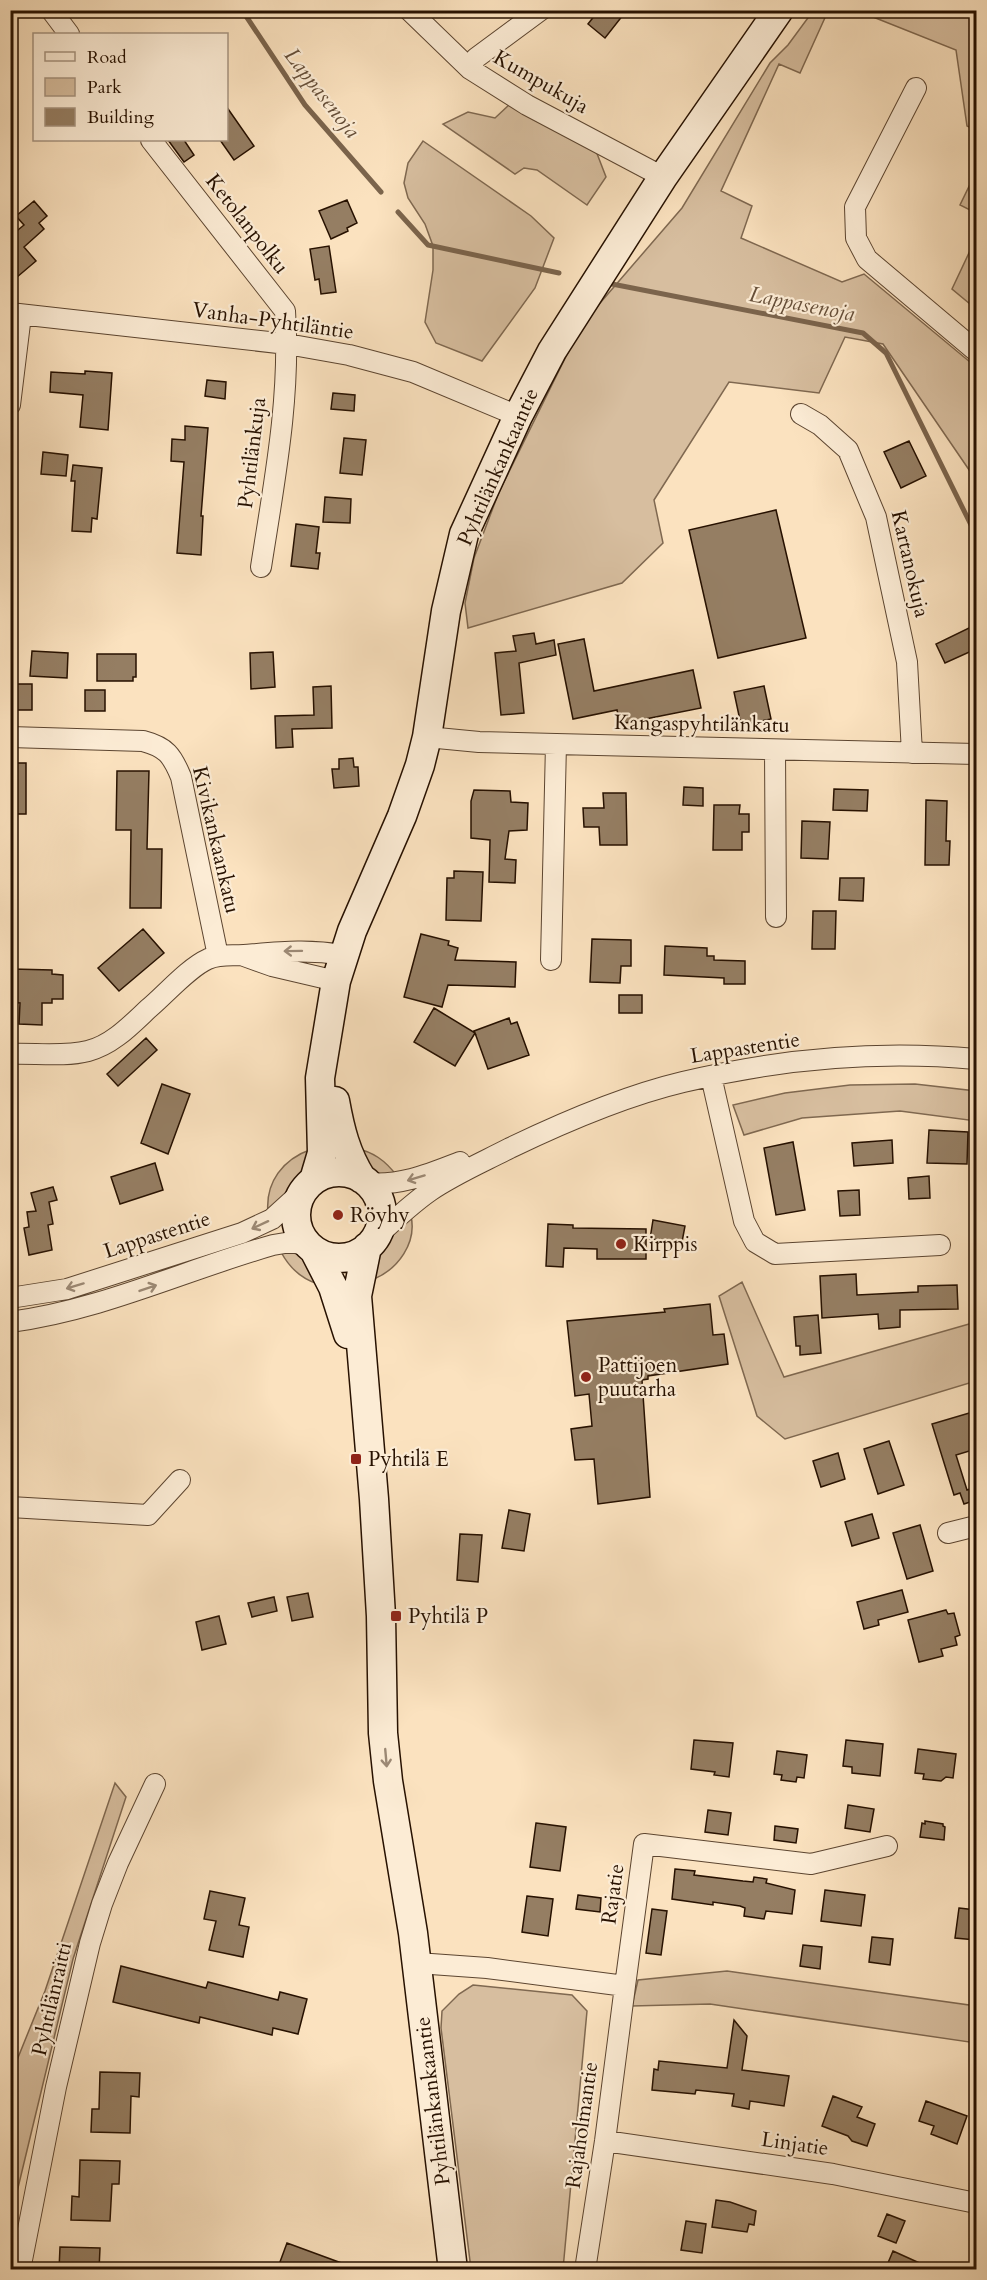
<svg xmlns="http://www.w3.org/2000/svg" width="987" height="2280" viewBox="0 0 987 2280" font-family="Cardo,serif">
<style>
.green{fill:#d7be9f;stroke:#7f6850;stroke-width:1.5}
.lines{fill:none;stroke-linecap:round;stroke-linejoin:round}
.stream{stroke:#7b644c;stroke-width:5}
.building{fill:#957e63;stroke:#271100;stroke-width:1.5}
.street-casing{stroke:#5c4530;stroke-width:22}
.secondary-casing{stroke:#271100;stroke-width:31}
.street{stroke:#fcecd5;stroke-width:20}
.secondary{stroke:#fcecd5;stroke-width:28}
.oneway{stroke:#9c8975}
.poi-dot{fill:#8f2418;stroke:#fcecd5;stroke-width:2}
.labels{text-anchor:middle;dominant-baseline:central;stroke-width:4.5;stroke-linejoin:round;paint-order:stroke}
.street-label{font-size:21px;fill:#271100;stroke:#fcecd5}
.poi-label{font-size:21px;fill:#271100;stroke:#fcecd5;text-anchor:start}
.water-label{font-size:22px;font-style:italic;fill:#664f39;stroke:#fcecd5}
</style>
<rect width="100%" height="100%" fill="#fbe2bf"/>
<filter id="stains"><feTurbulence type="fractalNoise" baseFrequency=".00333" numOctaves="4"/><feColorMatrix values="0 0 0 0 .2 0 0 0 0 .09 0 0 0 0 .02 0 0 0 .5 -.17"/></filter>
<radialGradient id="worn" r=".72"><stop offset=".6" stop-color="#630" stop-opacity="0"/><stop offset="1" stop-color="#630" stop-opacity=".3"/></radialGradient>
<path class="green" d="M813,11H828L800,73L779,64L721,191L752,206L741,238L842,282L864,274L976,367V480L883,344L845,337L819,393L729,382L654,500L663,543L622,583L468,628L465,603L474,558L499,492L582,324L682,208L770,63L788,45Z
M858,11H976V130L967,126L956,50Z
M511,103L596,151L606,177L587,205L537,170L524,168L515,174L443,124L468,112L495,118Z
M423,141L531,216L554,238L535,288L482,361L436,343L425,322L433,270V246L425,224L408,198L404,183L408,163Z
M976,172V213L960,205Z
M976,238V309L952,289Z
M915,1084L976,1091V1121L900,1111L802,1118L744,1135L733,1105L785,1093L850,1085Z
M355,1148C373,1152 385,1160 397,1176C372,1176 367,1168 355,1148Z
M312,1149C304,1179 291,1192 268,1213C265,1182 283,1159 312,1149Z
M411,1216C417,1243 398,1269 374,1279L378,1255L396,1230Z
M281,1252H290L304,1255L318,1284C302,1279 289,1267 281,1252Z
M742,1282L784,1377L976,1322V1381L785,1439L757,1416L719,1296Z
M115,1783L126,1797L73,1959L17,2192L11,2188V2066L17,2060L45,1991Z
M727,1971L976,2006V2043L710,2004L632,2006L638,1980Z
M473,1985L572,1995L587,2011L563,2269H471L441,2028L442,2011L459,1994Z"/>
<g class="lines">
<path class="stream" d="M242,10L305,105L381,192
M398,212L428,245L559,273
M612,284L863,333L886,353L976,535"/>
</g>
<path class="building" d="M599,10H627L605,38L588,24Z
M226,106L254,146L234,160L220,140H226Z
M168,140H184L194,155L184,162Z
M347,200L357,223L347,228L348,231L331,239L319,211Z
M34,201L47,216L39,223L44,229L24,247L36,261L10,283V232L13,234L24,225L16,216Z
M329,246L336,292L321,294L319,279L315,280L310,249Z
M85,371L112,373L108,430L80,427L83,395L50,392L51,372L85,374Z
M207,380L226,382L225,399L205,396Z
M333,393L355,395L354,411L331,409Z
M185,426L208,428L201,516H203L201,555L177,553L184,462L171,461L172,439L185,440Z
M344,438L366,440L362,475L340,473Z
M909,441L926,476L901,488L884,452Z
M43,452L68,455L66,476L41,474Z
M73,465L102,468L97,519L92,518L91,532L72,531L75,481H71Z
M325,497L351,499L350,523L323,522Z
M776,510L806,638L718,658L689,530Z
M296,524L319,527L316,553H320L318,569L291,566Z
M971,627L976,640V649L945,663L936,644Z
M534,633L536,644L554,640L556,655L519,663L524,713L501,715L495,653L516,651L513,636Z
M584,639L594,691L693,670L701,708L620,724L617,710L573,719L558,644Z
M32,651L68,653L67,678L30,676Z
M273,652L275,687L251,689L250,653Z
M97,654H136V677H133V681H97Z
M10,684H32V710H10Z
M331,686L332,728L292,729L293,747L276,748L275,716L314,715L313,687Z
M764,686L771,719L741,725L734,692Z
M85,690H105V711H85Z
M353,758L354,767H358L359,786L334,788L332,769H339V759Z
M10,763H26V814H10Z
M117,771H149L147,849H162L161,908H130L131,830H116Z
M684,787L703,788V806L683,805Z
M834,789L868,790L867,811L833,810Z
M474,790L510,791L511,802L528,803L527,830L509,831L505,859L516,860L515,883L489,882L490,840L471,838V801Z
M603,793H626L627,845H600L599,827H584L583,808H604Z
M926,800L947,801L946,841H950L949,865H925Z
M714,805H740L739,814H749V832H742V850H713Z
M802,821L830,822L828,859L801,858Z
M454,871L483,872L481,921L446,920L447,878H454Z
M840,878H864L863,901L839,900Z
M813,911H836L835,949H812Z
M143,929L164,953L119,991L98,968Z
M421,934L449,941L448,945L458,948L455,960L516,962L515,987L448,985L442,1007L404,997Z
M592,939L631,940V966H621L620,983L590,982Z
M665,946L707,948V956H714V960L745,961V984H724V978L664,975Z
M12,969L52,970V974L63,975V999H52V1003H42V1025L19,1024L20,1003L11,1002Z
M619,995H642V1013H619Z
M434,1008L475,1033L474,1031L509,1018L511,1024L517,1022L529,1055L488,1069L475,1033L455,1066L414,1042Z
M146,1038L157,1050L118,1086L107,1074Z
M162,1084L190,1094L168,1154L141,1143Z
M929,1130L968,1132L967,1164L927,1163Z
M892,1140L893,1163L854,1166L852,1143Z
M793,1142L805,1210L776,1215L764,1148Z
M155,1163L163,1190L120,1204L111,1177Z
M929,1176L930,1198L909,1199L908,1178Z
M53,1187L57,1200L49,1202L53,1224L48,1225L52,1250L29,1255L24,1228L29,1227L27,1212L36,1211L31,1193Z
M859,1190L860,1215L840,1216L838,1191Z
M653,1220L685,1226L682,1242L650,1239Z
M548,1224L573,1225V1228L646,1229V1259H597V1249L564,1248L563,1267L546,1266Z
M856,1274L857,1295L918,1292V1286L957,1285L958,1309L900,1310V1327L879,1329L878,1314L822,1318L820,1276Z
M710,1304L713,1335L724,1334L728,1364L648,1376V1379L642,1380L650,1497L598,1504L594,1459L575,1460L571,1429L592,1426L589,1394L575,1396L567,1321L665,1312L664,1309Z
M818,1315L821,1353L800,1355V1346H796L794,1317Z
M976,1411V1449L956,1455L967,1490L976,1487V1500L964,1504L960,1493L954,1495L932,1424Z
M889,1441L904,1485L878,1494L864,1449Z
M838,1453L845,1479L821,1487L813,1461Z
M509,1510L530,1514L524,1551L502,1548Z
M872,1514L879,1538L852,1546L845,1522Z
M920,1525L933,1571L907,1579L893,1533Z
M460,1534L482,1535L478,1582L457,1580Z
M902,1590L908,1612L878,1620L879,1625L864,1629L857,1602Z
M308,1593L313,1617L292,1621L287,1597Z
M274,1597L277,1611L252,1617L248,1603Z
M946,1610L948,1614L954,1613L960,1635L955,1637L957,1645L941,1649L943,1656L919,1662L908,1620Z
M219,1616L226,1644L202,1650L196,1622Z
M694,1740L733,1743L729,1777L714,1775L715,1772L691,1769Z
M846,1740L883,1744L880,1776L852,1773V1767L843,1766Z
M918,1749L956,1754L953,1778L946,1777L941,1781L923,1779L924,1774L915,1773Z
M777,1751L807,1755L804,1778L797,1777L796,1782L781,1780L782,1775L774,1774Z
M848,1805L874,1809L870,1832L845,1828Z
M708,1810L731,1813L728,1835L705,1832Z
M925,1821L943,1824V1826L945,1827L944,1840L920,1837L922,1823L925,1824Z
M536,1823L566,1827L560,1871L530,1867Z
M775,1826L798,1829L796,1843L774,1840Z
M675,1869L695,1871L694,1875L743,1881L753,1882L754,1877L767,1879L766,1883L795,1890L792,1914L766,1911L764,1919L744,1916L745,1908L740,1906L713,1902V1905L672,1899Z
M825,1890L865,1895L861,1926L821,1921Z
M210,1891L245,1898L239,1925L249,1927L243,1957L209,1950L216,1921L204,1919Z
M578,1895L601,1898L600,1912L576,1909Z
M527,1896L553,1899L548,1936L522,1932Z
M959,1908L976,1910V1940L955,1938Z
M652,1909L667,1911L661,1955L646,1953Z
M872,1937L893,1939L890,1965L869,1962Z
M803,1945L822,1947L820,1969L800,1966Z
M121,1966L206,1988L208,1982L278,2000L280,1992L307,1999L298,2034L273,2028L272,2035L200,2017L199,2023L113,2002Z
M734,2020L747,2036L742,2070L789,2076L784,2106L750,2101L749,2109L732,2106L734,2094L696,2090L695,2094L652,2090L654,2069L658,2070L659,2061L727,2068Z
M100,2072L140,2073L139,2097L131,2096L130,2133L91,2132L92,2109H99Z
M833,2096L862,2107L857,2117L875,2124L867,2146L852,2141L848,2136L822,2126Z
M926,2101L967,2116L957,2144L931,2134L934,2126L919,2121Z
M80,2160L120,2161L119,2184H112L110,2221L71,2220L72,2196L79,2197Z
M716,2200L730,2202L756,2211L754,2225L749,2224L747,2232L712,2227Z
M887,2214L905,2221L896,2243L878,2236Z
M686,2221L706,2224L702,2253L681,2250Z
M287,2243L355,2268L354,2270H277Z
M60,2247L100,2248L99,2270H59Z
M893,2251L935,2270H885Z"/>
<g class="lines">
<g class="street-casing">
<path id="street" d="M51,10L69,34
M409,10L470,69L527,105L663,177
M470,69L476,58L541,10
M916,88L855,207L856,238L867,259L976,351
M151,140L285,311C291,397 274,483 261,567
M10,313L287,344L349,355L413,372L518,416
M10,405L21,315
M801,414L820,425L848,450L876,517L907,662L912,753
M10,737L143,741C166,747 172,755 181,777L218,956
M427,737L479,742L556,744L976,754
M775,750L776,917
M244,956L272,966L336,981
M551,960L556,744
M10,1054C35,1053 65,1057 88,1051C112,1045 131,1025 148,1009C165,995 188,968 208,959C220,954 231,956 244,955C281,952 307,949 344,955
M711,1076L744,1221L755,1242L775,1254L940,1245
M367,1183C401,1186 429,1174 460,1162
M375,1238C392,1222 410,1205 430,1191C455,1174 483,1162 510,1148C564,1122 624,1096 683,1082C779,1059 879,1050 976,1059
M10,1298L67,1289L242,1233L272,1219L305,1189
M10,1322C102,1310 185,1270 273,1245L291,1242L309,1246
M10,1507L148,1515L180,1480
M948,1533L976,1526
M417,1963L487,1968L625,1986L644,1844L811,1864L887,1846
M605,2141L833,2174L976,2203
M20,2270L56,2087L90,1943L102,1904L118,1863L155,1784
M585,2270L605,2141L625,1986"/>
</g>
<g class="secondary-casing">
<path id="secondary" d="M335,1101C340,1129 346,1154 362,1179
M296 1215a43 43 0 1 1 86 0a43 43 0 1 1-86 0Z
M314,1180L322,1153L320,1078L336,981L352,931L402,816L420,765L427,737L446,611L464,534L518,416L552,351L663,177L779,10
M367,1247L357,1296L374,1499L381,1616L383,1733L388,1781L413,1933L453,2270
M314,1250L333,1287L348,1334"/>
</g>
<use href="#street" class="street"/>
<use href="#secondary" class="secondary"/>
</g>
<defs><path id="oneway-shaft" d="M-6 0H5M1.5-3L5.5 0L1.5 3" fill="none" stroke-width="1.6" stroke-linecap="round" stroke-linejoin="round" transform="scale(1.5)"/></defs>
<g class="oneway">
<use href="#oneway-shaft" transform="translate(293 951) rotate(179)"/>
<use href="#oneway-shaft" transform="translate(416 1178) rotate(163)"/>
<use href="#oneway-shaft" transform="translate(260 1225) rotate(155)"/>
<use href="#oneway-shaft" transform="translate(75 1286) rotate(163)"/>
<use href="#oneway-shaft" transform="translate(148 1288) rotate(-19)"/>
<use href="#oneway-shaft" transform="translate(386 1758) rotate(85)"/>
</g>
<g class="poi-dot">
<circle cx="338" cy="1215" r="6"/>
<circle cx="621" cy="1244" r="6"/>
<circle cx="586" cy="1377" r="6"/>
<rect x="350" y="1453" width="12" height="12" rx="3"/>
<rect x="390" y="1610" width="12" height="12" rx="3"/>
</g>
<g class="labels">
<g class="street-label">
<text transform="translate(541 82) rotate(30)">Kumpukuja</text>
<text transform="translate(247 224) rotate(52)">Ketolanpolku</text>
<text transform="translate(273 321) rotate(8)">Vanha-Pyhtiläntie</text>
<text transform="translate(252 453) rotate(-83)">Pyhtilänkuja</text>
<text transform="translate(498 467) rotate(-66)">Pyhtilänkankaantie</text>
<text transform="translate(910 564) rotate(77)">Kartanokuja</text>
<text transform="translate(702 724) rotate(1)">Kangaspyhtilänkatu</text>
<text transform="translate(216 840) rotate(77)">Kivikankaankatu</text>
<text transform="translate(745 1048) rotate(-9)">Lappastentie</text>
<text transform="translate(157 1235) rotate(-18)">Lappastentie</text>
<text transform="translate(613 1894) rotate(-82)">Rajatie</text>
<text transform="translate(52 1999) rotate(-77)">Pyhtilänraitti</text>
<text transform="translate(433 2101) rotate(-97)">Pyhtilänkankaantie</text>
<text transform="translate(582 2125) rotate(-82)">Rajaholmantie</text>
<text transform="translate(795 2144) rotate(8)">Linjatie</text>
</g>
<g class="poi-label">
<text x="350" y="1215">Röyhy</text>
<text x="633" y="1244">Kirppis</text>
<text x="598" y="1365">Pattijoen<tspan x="598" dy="24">puutarha</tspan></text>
<text x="368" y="1459">Pyhtilä E</text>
<text x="408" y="1616">Pyhtilä P</text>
</g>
<g class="water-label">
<text transform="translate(322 93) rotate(52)">Lappasenoja</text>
<text transform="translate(802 304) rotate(11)">Lappasenoja</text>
</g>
</g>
<rect width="987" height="2280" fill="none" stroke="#fbe2bf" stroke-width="36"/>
<rect x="12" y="12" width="963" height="2256" fill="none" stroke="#271100" stroke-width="3"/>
<rect x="18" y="18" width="951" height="2244" fill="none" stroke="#271100" stroke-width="1.5"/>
<rect x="33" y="33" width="195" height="108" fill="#fcecd5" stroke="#a79480" stroke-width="1.5"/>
<rect x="45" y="52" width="30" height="9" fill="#fcecd5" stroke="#a79480" stroke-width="1.5"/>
<text x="87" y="63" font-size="18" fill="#271100">Road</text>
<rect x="45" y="78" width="30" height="18" fill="#d7be9f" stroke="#a79480" stroke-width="1.5"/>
<text x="87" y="93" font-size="18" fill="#271100">Park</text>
<rect x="45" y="108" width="30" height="18" fill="#957e63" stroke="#a79480" stroke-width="1.5"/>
<text x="87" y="123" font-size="18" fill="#271100">Building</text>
<rect width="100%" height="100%" filter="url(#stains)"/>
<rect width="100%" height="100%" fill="url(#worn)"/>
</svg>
